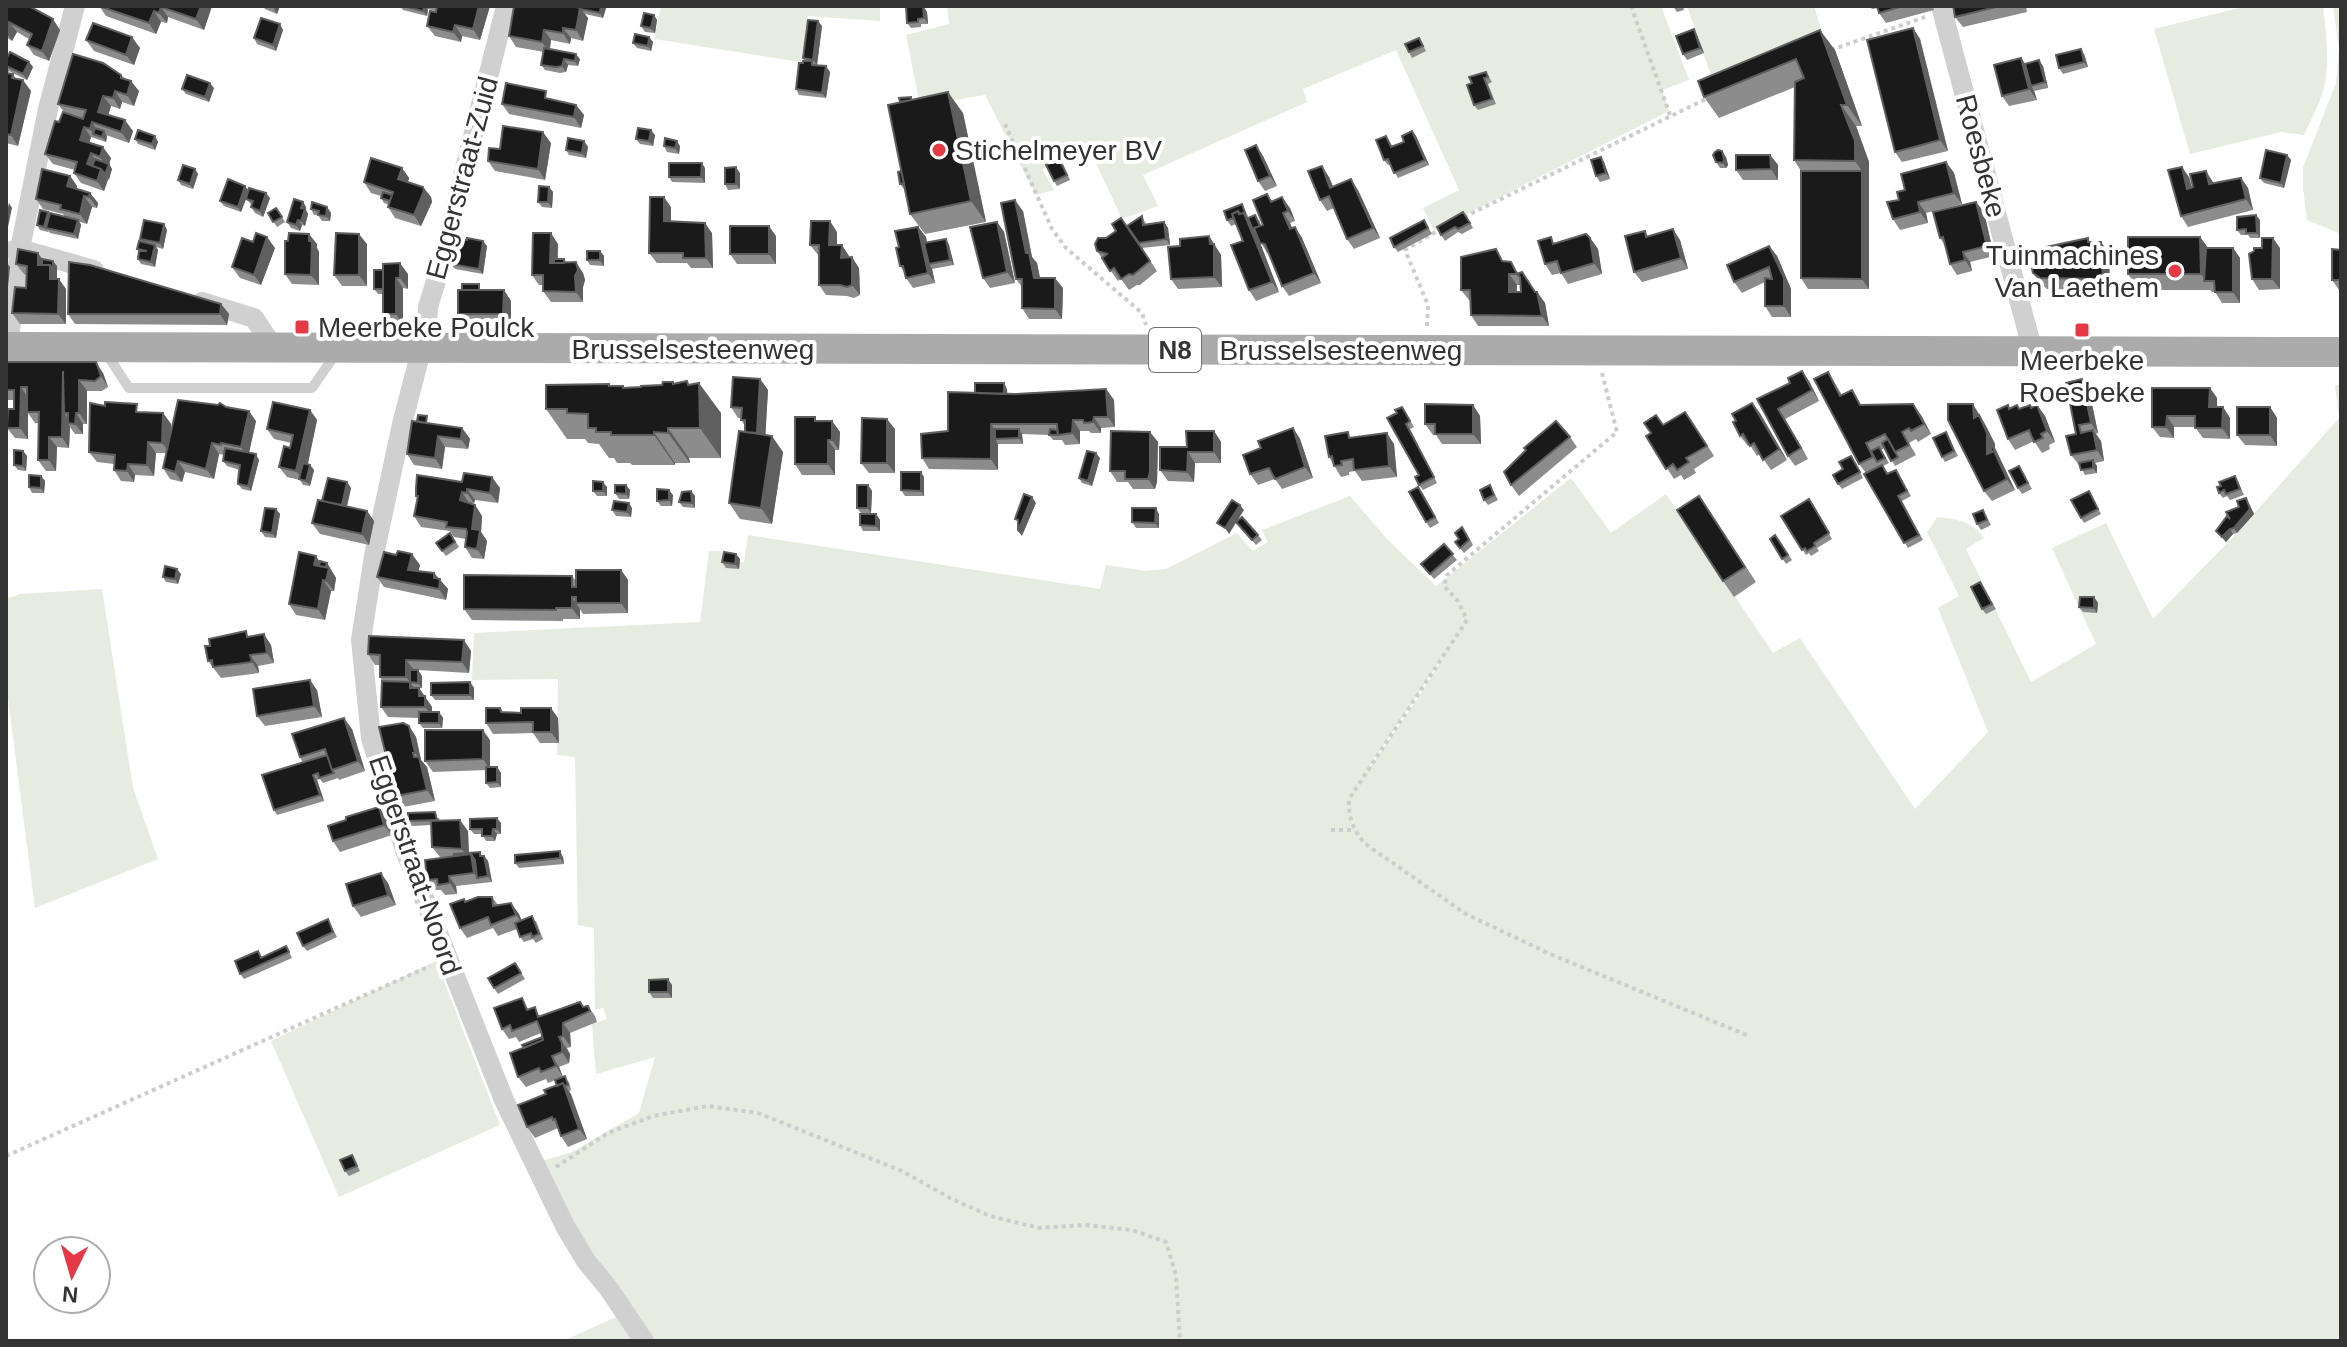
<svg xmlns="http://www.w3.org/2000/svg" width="2347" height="1347" viewBox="0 0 2347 1347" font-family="Helvetica,sans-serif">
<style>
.green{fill:#e6ecdf;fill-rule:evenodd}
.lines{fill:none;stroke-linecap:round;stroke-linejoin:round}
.path{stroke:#cdcdcd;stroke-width:4;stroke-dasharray:4 4;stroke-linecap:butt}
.lane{stroke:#d0d0d0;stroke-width:10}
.street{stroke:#d0d0d0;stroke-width:20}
.primary{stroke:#ababab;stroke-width:30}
.wall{fill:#8c8c8c;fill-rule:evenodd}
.shaded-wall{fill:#5f5f5f}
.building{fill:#1a1a1a;stroke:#5f5f5f;stroke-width:2;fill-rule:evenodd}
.poi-dot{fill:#e63946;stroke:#fff;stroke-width:3}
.labels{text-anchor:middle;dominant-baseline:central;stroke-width:8;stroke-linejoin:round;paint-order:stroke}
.shield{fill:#fff;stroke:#707070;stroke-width:2}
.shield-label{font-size:26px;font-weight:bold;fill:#333}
.poi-label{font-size:28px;fill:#333;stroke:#fff;text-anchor:start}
.street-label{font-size:28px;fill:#333;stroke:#fff}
</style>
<rect width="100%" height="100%" fill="#fff"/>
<path class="green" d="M661,6H880V21L808,16L801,62L654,39Z
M947,6H1661L1689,80L1662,90L1669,111L1434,231L1423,208L1459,190L1396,50L1303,89L1307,102L1143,175L1158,206L1122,219L1090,150L1042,169L1054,190L1036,195L985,95L920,106L906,35L949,24Z
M1687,6H1814L1827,48L1716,90Z
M2247,6H2323C2326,32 2330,63 2324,88C2319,105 2311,120 2304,135L2281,132L2190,154L2154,29Z
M2333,6H2341V234L2307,220L2303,188V168L2336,83L2339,49Z
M2341,384V1341H655L622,1299L563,1206L542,1161L572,1152L639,1113L655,1057L596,1074L592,1024L607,1019L603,1008L595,1010L594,928L578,925L575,757L557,755L558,679L472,680L474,633L700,622L709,551H722L721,562H744L748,535L1100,589L1106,565L1146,571L1166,569L1237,533L1253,551L1268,542L1262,530L1350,496L1387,539L1436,586L1571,478L1611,533L1666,494L1773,653L1800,638L1915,809L1988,732L1938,608L1959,596L1927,532L1937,517C1957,519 1972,521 1984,538L1966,549L2031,682L2096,644L2052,548L2106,523L2153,619L2237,533L2339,418L2335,385ZM1446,652L1419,697L1367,771V770Z
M102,589L133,788L158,859L35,908L6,683V599L20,594Z
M436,961L500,1125L339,1197L271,1041Z
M616,1317L634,1341H563Z"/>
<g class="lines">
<path class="path" d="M1631,6L1670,115
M1831,50L1925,17
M1005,124L1052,229L1066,248L1142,313L1146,325
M1464,217L1708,98
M1427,326L1428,305L1405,250L1442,228
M1602,373L1617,432L1447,575L1444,586L1458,601L1467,620L1349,799C1348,818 1353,828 1364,843L1466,914L1550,954L1749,1036
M1331,830H1354
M6,1156L430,966
M556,1167L608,1133L653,1116L708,1106L758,1113L902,1171L950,1198L990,1216L1039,1228L1085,1225L1132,1230L1166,1242L1176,1275L1180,1341"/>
<path class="lane" d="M106,353L129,388H312L337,352"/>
<path class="street" d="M506,6L439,271L428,307L427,328L402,424L375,550L361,640L371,738L405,850L504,1100L565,1226L586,1261L609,1289L644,1341
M1941,6L2033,352
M14,250L20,249L94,270
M202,302L254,318L274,348
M8,347L20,249L48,109L75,6"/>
<path class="primary" d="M6,347L2341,352"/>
</g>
<path class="wall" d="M6,6L60,30L49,61L34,55L27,45L29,39L17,32L12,41L6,37Z
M99,6H212L204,30L168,17L167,23L161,22L156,34L106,16Z
M263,6H280L277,14L265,9Z
M400,6H490L480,40L462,36L461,42L435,36L427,26L436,11L428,9L427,16L403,10Z
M575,6H604L606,8L603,18L585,14L588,18L583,41L571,38L570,44L551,40L550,49L580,59L578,66L568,65L566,72L560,73L545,70L541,65L544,52L516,47L509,36Z
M923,6L927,12L928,24H921V27L911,28L907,23Z
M1673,6H1683L1684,10L1677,12Z
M1869,6H1933L1934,10L1886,23L1879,13L1878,8L1872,9Z
M1953,6H2026L2027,12L1963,27L1955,17Z
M654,15L657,20L655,33L645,32L641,26Z
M822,26L817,65L830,72L826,98L799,95L796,89L804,61L803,58Z
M1913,28L1920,39L1948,151L1902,162L1895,152Z
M283,30L276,51L257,44L254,38Z
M1697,35L1704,53L1687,60L1683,54Z
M649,37L653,42L651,51L637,48L633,43Z
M1419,38L1426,51L1412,58L1409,52Z
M86,40L140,48L134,65L94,51Z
M1835,50L1862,126H1856L1869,162V289H1808L1801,278V171L1794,160L1795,87L1719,118L1704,97L1698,81Z
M2084,54L2088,67L2063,74L2059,68Z
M2021,58L2025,64L2043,66L2048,88L2034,91L2037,100L2009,106L2002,96Z
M6,59L29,62L33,67L27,80L9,71L8,73L13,74L16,79L31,91L18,146L6,143Z
M1486,72L1492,82L1488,84L1496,104L1478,110L1474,105L1472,83Z
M121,75L139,91L134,106L122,102L120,109L111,106L108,115L133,131L129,143L106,135L107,136L106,142L91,137L89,143L111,158L109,164L112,169L104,191L81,183L74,173L75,170L53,164L45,154L64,112L58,104Z
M214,88L209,102L186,94L182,89Z
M552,100L576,105L584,115L581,128L509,114L502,104Z
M912,100L963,113L986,222L925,234L910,214L904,189L900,184Z
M1412,131L1416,136L1429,165L1398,178L1390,164L1388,165L1384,160L1386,136L1393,147L1404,142Z
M655,135L653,146L640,144L636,139Z
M155,136L158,142L155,150L138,144L135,139Z
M584,141L588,147L586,158L569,155L566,150Z
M551,143L545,180L495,171L488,161L500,149Z
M664,146H680L679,154L667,152Z
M1770,155L1778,165V180H1743L1736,170Z
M2287,155L2291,160L2284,188L2264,183L2260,178Z
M1263,156L1277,186L1265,191L1258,181Z
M1601,157L1604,162L1610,179L1600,182L1596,176Z
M1726,157L1728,165L1726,168H1720L1716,162Z
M1946,162L1954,173L1962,204L1926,213L1928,223L1900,230L1893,219L1899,200L1905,190Z
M1063,164L1070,180L1057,186L1054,181Z
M402,168L409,178L408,182L423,187L431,197L432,202L421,226L395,218L388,207L389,205L384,203L381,198V196L371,193L364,182Z
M705,168V183L672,182L669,177Z
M195,169L198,174L193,189L181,185L178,180Z
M740,173V189L728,190L725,184Z
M70,176L77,186L76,189L90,193L98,203L97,208L92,207L87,224L80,222L81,225L78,239L50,233L48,231V232L40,230L37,225L48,212L49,213L65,217L63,214L43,209L36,199Z
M1329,177L1333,187L1358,190L1380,238L1354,249L1347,239L1334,208L1327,211L1320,200Z
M2189,177L2192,187L2213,182V183L2241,178L2248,188L2253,210L2188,227L2181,216Z
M245,186L248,191L270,198L263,217L255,213L251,207L252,205L246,199L241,212L224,206L220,201Z
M549,187L553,192L552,208L542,207L538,202Z
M1267,194L1272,201L1290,208L1295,221L1290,223L1292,228L1295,227L1302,238L1321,283L1289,296L1282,286L1269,254L1267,253L1258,237L1279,292L1256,301L1249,290L1243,241L1236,224L1231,226L1227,220L1242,204L1249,218L1259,220L1261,225H1263Z
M303,202L306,207V210L308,214L305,226L302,225L300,231L291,228L287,222Z
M327,207L331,213L330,221H322L318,215H314L311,209Z
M671,207V222L712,233L713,268H691L687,263H657L649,253Z
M276,208L285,222L277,227L268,213Z
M1023,211L1032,257L1037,263L1040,278L1063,288L1062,319H1029L1022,308V287L1016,279Z
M1984,212L1994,256L1970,262L1972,271L1957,275L1950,264L1945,245L1940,238Z
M1142,216L1146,224L1164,222L1168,228L1170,245L1142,248L1134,236L1157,271L1140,285H1137L1129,290L1121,279L1118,281L1097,251L1127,226Z
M1467,217L1473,228L1462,234L1458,232L1445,241L1441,235Z
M1424,220L1432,234L1398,252L1394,247Z
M2260,220V238H2250L2248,235H2241L2237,230Z
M997,222L1004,232L1015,283L990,288L983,278Z
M164,224L167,230L163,249L156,247L158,250L155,267L141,264L138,259L139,252L137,249L142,242L140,239Z
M918,227L926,237L927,243L946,239L949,245L954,265L932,269L935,283L913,288L906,278L905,273L900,266L899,247Z
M1645,231L1648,236L1680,240L1688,269L1642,282L1634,272Z
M837,232V245L849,256V257L859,268L860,295L854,298L847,296L826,295L819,285V256L810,245Z
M776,236V264H737L730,254Z
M1209,236L1221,255L1222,287L1178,289L1171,279L1180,246Z
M2200,237L2208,248H2233L2240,258V303H2222L2215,292H2212L2210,290H2139L2128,274Z
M1590,238L1598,249L1602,274L1568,284L1561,273L1552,275L1545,264L1556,243Z
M2088,238L2090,242L2109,253L2110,290L2047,289L2041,284L2033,273Z
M467,240L487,246L483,274L455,269L451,264Z
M253,242L275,248L261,285L240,278L232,267Z
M317,244V248L319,252V285L292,284L285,274Z
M367,244V286H342L334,275Z
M558,244V259H564L567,263L583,273L585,280L583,287V302H551L543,291V285H539L532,275Z
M1769,246L1777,256L1791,289V317H1772L1765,306V282L1742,293L1734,282Z
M2262,248H2280V289L2259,290L2252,279Z
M2341,250V290H2339L2332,280Z
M600,251L604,256V266L590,265L587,260Z
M42,259L57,266V279L66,289V324H20L12,313L26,287V275L24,274L16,264Z
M1504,262L1519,273L1535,292H1537L1545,303L1549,326H1478L1471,315L1470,300H1469L1461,290ZM1517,285H1521V292H1516Z
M374,270L408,274V289L403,288V325H390L383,314V294H378L374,289Z
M482,290H504L511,301V325H465L458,314Z
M221,304L229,314L227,325L75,324L68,314Z
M6,362L103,373L108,387L102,391H87V424H83V434H75L70,427L69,448L57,447L56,471H46L38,460L39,423H35L28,413V439L15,438L7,428L14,409V400H6Z
M1828,372L1842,395L1862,405L1921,415L1931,434L1918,442L1916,439L1909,443L1916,455L1895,466L1885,448L1881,450L1889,463L1883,466L1888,474L1899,475L1911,496L1902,501L1923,540L1908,548L1866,473L1859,464Z
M760,379L768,390L765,435L783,452L772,524L740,519L729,503L745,426L741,420V418H738L731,407Z
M2082,379L2089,390L2098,433L2096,434L2101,441L2104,461L2095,463L2097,466V473L2085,475L2080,466L2071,455L2076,434Z
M1809,381L1819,401L1785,419L1808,459L1795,466L1788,456L1757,399Z
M674,383L690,384L721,413V458H689L690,463H675V465H632L630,463H617L614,458H609L599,444L588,443L585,439H567L546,409L609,384L610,386L625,388L641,387Z
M2152,388H2210L2217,398V407H2223L2230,418V439L2203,438L2195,427H2174V438L2160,437L2152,427Z
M1007,389V394L1106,389L1114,400L1115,427L1101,428V433H1091L1089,431H1080V444L1065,445L1062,440H1053L1049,435L1022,434L1023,444H998V470L929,469L922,458L948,431L975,393Z
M1752,403L1787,460L1771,470L1760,454L1757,456L1750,445L1748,446L1740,436L1736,421Z
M1473,405L1480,416L1481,444H1442L1436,435H1433L1425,424Z
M2017,405L2020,409L2032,408L2037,405L2045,416L2055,442L2049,445L2050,449L2042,453L2034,441L2015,450L2008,439L2010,409Z
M1402,407L1414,427L1410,429L1437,483L1423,490L1419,485V475L1397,413Z
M2270,407L2277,418V446L2245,445L2237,435Z
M310,410L317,420L308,464L310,465L314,470L310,486L303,485L300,480L287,477L279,467L290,448L291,443L274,439L267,429Z
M143,412L163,413L171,424L170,435L256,421L249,453L259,460L251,491L242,489L238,484L240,470L227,466L223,461L224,455L219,454L214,479L185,472L182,482L170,479L163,468L166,453H156L154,476L135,475L134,482L121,481L114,470V464L97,462L89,452Z
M1980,415L1986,426L1995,444V448L2015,490L1992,501L1984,491Z
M818,421H832L840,432L839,450H835V475H802L795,464Z
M430,422V423L462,428L470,439L468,449L445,447L442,469L414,465L407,454Z
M1693,423L1714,456L1694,469L1696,473L1684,480L1681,475L1674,479L1646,436L1663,425Z
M1293,428L1300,439L1313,478L1282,489L1275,479L1258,485L1250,474L1261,448Z
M895,429V473H869L861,463Z
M1214,431L1221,442V463H1195L1194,482L1168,481L1160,470L1187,447Z
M1946,432L1958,456L1945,462L1942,457Z
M1352,437L1394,444L1397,477L1362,481L1355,471L1349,472V475L1341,477L1329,457Z
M1570,437L1577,447L1519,496L1511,485Z
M1158,442L1157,482L1155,489H1133L1128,482H1117L1110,471Z
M23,451L27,456L26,471L18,470L14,465Z
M1100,458L1092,486L1082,483L1079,478Z
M1854,461L1863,478L1842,489L1838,484L1843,469Z
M2019,466L2032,489L2022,494L2018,488Z
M41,476L45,481L44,493H32L29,487Z
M924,477V496H905L901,490Z
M2238,481L2244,495L2230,500L2227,496L2223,498L2219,493Z
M347,482L351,488L347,506L367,511L374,521L369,545L320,534L312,523L323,501Z
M626,485L630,490L629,499H619L615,493Z
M868,485L872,491L871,513H861L857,508Z
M1490,485L1498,500L1488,505L1484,500Z
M607,487V496H597L593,491Z
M416,488H500L498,503L475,500L474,503H469L475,505L482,516L481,532L487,541L484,559L472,558L465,547L466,539L454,537L450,531L421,527L414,516L417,498L416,496Z
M691,491L695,496V508L683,507L679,502Z
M1422,492L1439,523L1430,528L1426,522Z
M673,495L672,506H661L657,501Z
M1699,496L1756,582L1734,597L1723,581Z
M2092,496L2101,514L2084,523L2081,518Z
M2249,503L2254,514L2237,533L2233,534L2226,542L2216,531Z
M1813,504L1832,539L1817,548L1819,551L1811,556L1809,553L1806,555L1781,516Z
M632,508L631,517L616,516L612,510Z
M276,509L280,514L276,538L265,537L261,531Z
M876,514L880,520V531H863L860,525Z
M1159,514V528H1136L1132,522Z
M1986,515L1991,525L1981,530L1977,524Z
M1236,522L1258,535L1262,540L1256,545Z
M1466,532L1473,545L1464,553L1455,542Z
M450,533L459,547L446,556L436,543Z
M1775,535L1792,560L1786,564L1770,539Z
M1444,544L1457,560L1434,579L1421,564Z
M736,554L740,559L739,569L726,568L722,562Z
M320,561L327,563L336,578L334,591H331L325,620L296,615L289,604Z
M420,565L418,571L434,573L448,589L446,600L384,587L377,577Z
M621,570L628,580V613L583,614L580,609V619H563V621L472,620L464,609L572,576L576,581Z
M181,574L178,584L166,582L163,577Z
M1980,582L1996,609L1986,614L1982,609Z
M2094,597L2098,603L2097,613L2083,612L2079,607Z
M251,636L271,645L274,663L258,666L259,673L221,678L208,661Z
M471,651L469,673L418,670L422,676V688H414H419L432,707V712H439L443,718L442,728H423L419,723V718L388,717L381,707L382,681L380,677V665H375L368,654Z
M470,682L474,688V700H435L431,695Z
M317,690L322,717L265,726L257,716Z
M500,708L503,712L558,718L559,743H540L533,733L493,734L486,723Z
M409,726L416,737L421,760L427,767L435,801L403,807L396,796Z
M352,729L365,771L339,780L338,778L323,783L320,779L317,780L324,801L277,815L274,810L303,763L300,757Z
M490,740V767H497L501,773V787L490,788L486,783V770L433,772L425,761Z
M386,817L392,835L340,852L333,841Z
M439,818L440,821L468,831L469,853L480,852L482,856H484L488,861L492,882L456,886L457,894L445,895L441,890H434L427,880L445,858L440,857L432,847L431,825L412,826L408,821Z
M501,823V834H497L495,841H486L482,834H474L470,829Z
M563,857L564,864L519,868L515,863Z
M388,883L396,905L361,917L353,906Z
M492,897L498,905L519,914L521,920L536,921L543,939L536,943L533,939L524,942L520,937L517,929L498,936L493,928L467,938L460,928L466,902Z
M331,925L337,937L307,951L303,946Z
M286,946L292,958L244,979L240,974L262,957Z
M515,963L525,979L498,994L494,988Z
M672,985V998H653L649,992Z
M580,1002L584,1007L588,1006L595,1016L597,1022L570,1033L571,1047L567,1048L570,1054L569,1063L559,1067L563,1077L569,1082L571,1090L569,1091L587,1139L568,1147L561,1136L558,1128L535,1138L527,1127L546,1094L557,1086L555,1080L548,1083L546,1079L526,1087L518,1077L524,1048L542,1037L541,1033L519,1042L516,1037L509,1039L502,1029L530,1009L541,1016Z
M352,1155L360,1171L349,1176L345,1171Z"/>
<path class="shaded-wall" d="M201,6H212L204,30L196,19Z
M275,6H280L277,14L274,9Z
M424,6H426L428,9L427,16L423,11Z
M479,6H490L480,40L473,29Z
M601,6H604L606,8L603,18L600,13Z
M923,6L927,12L928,24L924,18Z
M161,7L168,17L167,23L159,13Z
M580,8L588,18L583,41L576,30Z
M154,11L161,22L156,34L149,23Z
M654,15L657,20L655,33L651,28Z
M53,19L60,30L49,61L42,51Z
M818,21L822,26L817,65L813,60Z
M9,22L17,32L12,41L6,32V28Z
M280,24L283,30L276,51L273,45Z
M455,25L462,36L461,42L453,32Z
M563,28L571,38L570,44L563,33Z
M1913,28L1920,39L1948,151L1940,140Z
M1694,29L1697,35L1704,53L1700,48Z
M544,30L551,40L549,53L542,42Z
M1820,30L1835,50L1862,126L1847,105Z
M132,37L140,48L134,65L126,55Z
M649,37L653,42L651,51L648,46Z
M2081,49L2084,54L2088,67L2084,62Z
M576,54L580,59L578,66L575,61Z
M2021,58L2029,69L2031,86L2034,91L2037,100L2029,89Z
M564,59L568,65L566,72L562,66Z
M2039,60L2043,66L2048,88L2045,82Z
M29,62L33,67L27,80L23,74Z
M826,66L830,72L826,98L822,93Z
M23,80L31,91L18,146L11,135Z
M131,81L139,91L134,106L127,95Z
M210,83L214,88L209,102L205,97Z
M115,91L122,102L120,109L113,98Z
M948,92L963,113L986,222L971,201Z
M103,96L111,106L106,123L98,112Z
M576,105L584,115L581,128L574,117Z
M1841,105L1856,126L1869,162V289L1862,279V171L1855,161Z
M125,120L133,131L129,143L121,132Z
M92,122L99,133L93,134L97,139L90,129Z
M84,127L91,137L87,151L80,140Z
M651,130L655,135L653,146L649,141Z
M104,131L107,136L106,142L102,137Z
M1412,131L1416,136L1429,165L1425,160Z
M543,132L551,143L545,180L538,169Z
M155,136L158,142L155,150L152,144Z
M584,141L588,147L586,158L582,153Z
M677,141L680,146L679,154L675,148Z
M1256,145L1263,156L1277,186L1270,176Z
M103,147L111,158L109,164L112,169L109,180L105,174L107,167L100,157Z
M1722,151L1726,157L1728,165L1726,168L1723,163Z
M91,153L98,164L96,171L87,164Z
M1770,155L1778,165V180L1771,169Z
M2287,155L2291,160L2284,188L2281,183Z
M1601,157L1604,162L1610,179L1606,173Z
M1946,162L1954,173L1962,204L1954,193Z
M702,163L705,168V183L701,177Z
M1322,166L1329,177L1338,198L1330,188Z
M736,167L740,173V189L736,184Z
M2182,167L2189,177L2194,199L2187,189Z
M402,168L409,178L406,189L398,179Z
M101,169L108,179L104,191L97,181Z
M195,169L198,174L193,189L190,184Z
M2206,171L2213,182L2216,194L2209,184Z
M70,176L77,186L75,197L67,186Z
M2241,178L2248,188L2253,210L2246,199Z
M1351,179L1358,190L1380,238L1373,228Z
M245,186L249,191L241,212L238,207Z
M423,187L431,197L432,202L421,226L414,215Z
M549,187L553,192L552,208L548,202Z
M90,193L98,203L97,208L89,197Z
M266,193L270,198L263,217L260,211Z
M84,196L92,207L87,224L80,214Z
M664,197L671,207V232L664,221Z
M1282,197L1290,208L1295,221L1288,211Z
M1015,200L1023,211L1032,257L1037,263L1042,288L1034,278L1026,253Z
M303,202L306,207V210L308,214L305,226L301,221V208Z
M1918,202L1926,213L1928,223L1920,212Z
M1976,202L1984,212L1994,256L1987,246Z
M9,203L12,208L8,227L6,224V216Z
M327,207L331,213L330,221L326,216Z
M1244,213L1252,223L1253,230L1257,235L1279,292L1272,282Z
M1283,213L1290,223L1297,240L1290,229Z
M2256,215L2260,220V238L2257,233Z
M78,220L81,225L78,239L74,234Z
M298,220L302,225L300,231L296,225Z
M830,221L837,232V256L829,245Z
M997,222L1004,232L1015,283L1007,272Z
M1164,222L1168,228L1170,245L1166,239Z
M705,223L712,233L713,268L706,258Z
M164,224L167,230L163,249L160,243Z
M769,226L776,236V264L769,254Z
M918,227L926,237L931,264H929L932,269L935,283L928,273Z
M1295,227L1302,238L1321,283L1314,273Z
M1673,229L1680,240L1688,269L1681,258Z
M551,233L558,244L557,267L550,263Z
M309,234L317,244V248L319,252V285L311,275Z
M359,234L367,244V286L359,275Z
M1209,236L1221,255L1222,287L1214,277Z
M267,237L275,248L261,285L254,275Z
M2200,237L2211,252L2206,281L2201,274Z
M1590,238L1598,249L1602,274L1594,263Z
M2273,238L2280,248V289L2272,279Z
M946,239L949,245L954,265L950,260Z
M483,241L487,246L483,274L479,269Z
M2101,242L2109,253L2110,290L2103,279Z
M155,245L158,250L155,267L151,262Z
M842,245L849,256V268L841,258Z
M1769,246L1777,256L1791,289V317L1784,306Z
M2233,248L2240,258V303L2233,292Z
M600,251L604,256V266L600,260Z
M1963,252L1970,262L1972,271L1965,260Z
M38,253L46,264L38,265Z
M852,257L859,268L860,295L852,285Z
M53,261L57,266V289L50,279V265Z
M6,262L10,267L6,307Z
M576,262L583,273L585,280L583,287V302L576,292Z
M400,263L408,274V289L400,278Z
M1509,274L1517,285L1516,303L1509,292Z
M396,278L403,288V325L396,314Z
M1055,278L1063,288L1062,319L1055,309Z
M59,279L66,289V324L58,314Z
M504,290L511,301V325L503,314Z
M1537,292L1545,303L1549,326L1542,316Z
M221,304L229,314L227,325L220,314Z
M96,362L103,373L108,387L101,376Z
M63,371L64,413L70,421L68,423L70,427L69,448L62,437Z
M1802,371L1809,381L1819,401L1812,390Z
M760,379L768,390L765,444L757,433Z
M2082,379L2089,390L2098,433L2091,423Z
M79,380L87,391V424L79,413Z
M687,381L699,399V383L721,413V458L700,428Z
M1004,383L1007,389L1008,404L1004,399Z
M21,387L28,398V439L20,428Z
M2210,388L2217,398V417L2209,407Z
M1106,389L1114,400L1115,427L1108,417Z
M1752,403L1760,413L1787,460L1779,449Z
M1913,404L1921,415L1931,434L1924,424Z
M1973,404L1986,426L1995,444V448L2015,490L1987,454L1974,418Z
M1473,405L1480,416L1481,444L1473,434Z
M2037,405L2045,416L2055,442L2047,431Z
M2223,407L2230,418V439L2222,428Z
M2270,407L2277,418V446L2270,435Z
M1778,409L1785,419L1808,459L1801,448Z
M310,410L317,420L304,481L296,471Z
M249,411L256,421L248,457L241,447Z
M76,413L83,424V434L75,424Z
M163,413L171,424L170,453L162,443Z
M2167,416L2174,427V438L2166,427Z
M1094,417L1101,428V433L1093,422Z
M887,419L895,429V473L887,463Z
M1073,420L1080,431V444L1072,433Z
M832,421L840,432L839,450L832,440Z
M991,424L998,434L995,439L998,444V470L991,459Z
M462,428L470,439L468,449L461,439Z
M668,428L689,458L690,463L668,433Z
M1293,428L1300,439L1313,478L1305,467Z
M1019,429L1022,434L1023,444L1019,438Z
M2093,430L2101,441L2104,461L2097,450Z
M1214,431L1221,442V463L1214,452Z
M654,432L675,463V465L654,435Z
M1150,432L1158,442L1157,482L1155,489L1148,479Z
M1387,433L1394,444L1397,477L1389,466Z
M438,436L445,447L442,469L435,458Z
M772,436L783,452L772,524L761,508Z
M49,437L57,447L56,471L49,460Z
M828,440L835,450V475L828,464Z
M148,442L156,453L154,476L147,465Z
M212,443L219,454L214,479L206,469Z
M23,451L27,456L26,471L23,466Z
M1188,452L1195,463L1194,482L1187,472Z
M1096,453L1100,458L1092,486L1088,481Z
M256,454L259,460L251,491L248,486Z
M2093,460L2097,466V473L2093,468Z
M178,461L185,472L182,482L175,472Z
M128,464L135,475L134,482L127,471Z
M310,465L314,470L310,486L306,481Z
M921,472L924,477V496L921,491Z
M41,476L45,481L44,493L41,488Z
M492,477L500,488L498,503L490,493Z
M347,482L351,488L345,515L341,510Z
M603,482L607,487V496L603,491Z
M626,485L630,490L629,499L626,494Z
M868,485L872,491L871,513L868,508Z
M467,489L475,500L474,503L467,493Z
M669,490L673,495L672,506L669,500Z
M691,491L695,496V508L692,503Z
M462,492L469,503L468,511L460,500Z
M1032,497L1036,503L1022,536L1018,531Z
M2246,498L2254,514L2237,533L2234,528Z
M629,503L632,508L631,517L627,512Z
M475,505L482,516L481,532L487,541L484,559L477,549L472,529Z
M1240,505L1244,510L1229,534L1225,528Z
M1156,508L1159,514V528L1155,523Z
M276,509L280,514L276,538L272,533Z
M367,511L374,521L369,545L362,534Z
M876,514L880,520V531L876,526Z
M2230,529L2233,534L2226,542L2222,537Z
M412,554L420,565L416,580L408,570Z
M736,554L740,559L739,569L735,564Z
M316,556L323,567L314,565Z
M327,563L336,578L334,591L326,581L325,572Z
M177,569L181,574L178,584L175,579Z
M621,570L628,580V613L621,603Z
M434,573L448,589L446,600L439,589L434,578Z
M323,580L331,591L325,620L318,609Z
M572,597L580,609V619L572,608Z
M2094,597L2098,603L2097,613L2094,608Z
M264,634L271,645L274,663L267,653Z
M464,640L471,651L469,673L462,662Z
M250,655L258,666L259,673L252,662Z
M406,660L414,670L410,682L417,692L410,688V682L406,677Z
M418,670L422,676V688L418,683Z
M310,680L317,690L322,717L314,706Z
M470,682L474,688V700L470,695Z
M419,688L432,707V718L419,696Z
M551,708L558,718L559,743L551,732Z
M439,712L443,718L442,728L439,723Z
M344,718L352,729L365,771L358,761Z
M409,726L416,737L421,760L427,767L435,801L427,790L420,760L415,753Z
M483,730L490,740V770L483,759Z
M497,767L501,773V787L497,782Z
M313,775L317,780L324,801L320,795Z
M379,807L386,817L392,835L384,825Z
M497,818L501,823V834L497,829Z
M460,820L468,831L469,859L462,849Z
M493,829L497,834L495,841L492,836Z
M560,851L563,857L564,864L560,858Z
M471,854L478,865L477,878L481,883L474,873Z
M484,856L488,861L492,882L488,876Z
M381,873L388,883L396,905L388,895Z
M449,876L456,886L457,894L450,883Z
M511,903L519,914L524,926L516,915Z
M668,979L672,985V998L668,992Z
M563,1023L570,1033L571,1047L563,1036Z
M559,1037L570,1054L569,1063L562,1052Z
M552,1056L559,1067L563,1077L556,1066Z
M563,1083L571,1094L587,1139L579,1129Z"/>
<path class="building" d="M6,6H29L53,19L42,51L27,45L32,34L9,22L6,28Z
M99,6H201L196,19L161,7L159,13L154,11L149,23Z
M403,6H424L423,11Z
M437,6H479L473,29L455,25L453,32L427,26L430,11L436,12Z
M514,6H573L580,8L576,30L563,28V33L544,30L542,42L509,36Z
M575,6H601L600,13L580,9V8Z
M906,6H923L924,18L918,19V22L907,23Z
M1877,6H1903L1879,13Z
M1953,6H2000L1955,17Z
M644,13L654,15L651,28L641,26Z
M261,18L280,24L273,45L254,38Z
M808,20L818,21L813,60L803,58Z
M93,23L132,37L126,55L86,40Z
M1913,28L1940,140L1895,152L1867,40Z
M1694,29L1700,48L1683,54L1676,36Z
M1820,30L1847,105H1841L1855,141V161L1794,160L1795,82L1804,78L1796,59L1704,97L1698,81Z
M635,34L649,37L648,46L633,43Z
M1419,38L1423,46L1409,52L1405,44Z
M544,48L576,54L575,61L564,59L562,66L556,67L541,65Z
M2081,49L2084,62L2059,68L2056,55Z
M10,52L29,62L23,74L6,66V59Z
M73,54L103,63L121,75V78L131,81L127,95L115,91L113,98L103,96L98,112L125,120L121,132L92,122L90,129L84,127L80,140L103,147L100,157L91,153L87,164L101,169L97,181L74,173L77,162L45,154L55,121L59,122L63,112L83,119L86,110L58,104Z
M2021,58L2029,89L2002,96L1994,65Z
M2039,60L2045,82L2031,86L2025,64Z
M803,61H812V65L826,66L822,93L796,89L799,63H803Z
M1486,72L1488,77L1484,78L1492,99L1474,105L1467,85L1472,83L1469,77Z
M6,73L13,74L12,78L23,80L11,135L6,134Z
M187,75L210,83L205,97L182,89Z
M506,83L546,91L545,98L576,105L574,117L502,104Z
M948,92L971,201L910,214L888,105Z
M911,97V100L900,102L899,98Z
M503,126L543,132L538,169L488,161L489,148L500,149Z
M95,128L104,131L102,137L93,134Z
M638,128L651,130L649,141L636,139Z
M138,130L155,136L152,144L135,139Z
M1412,131L1425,160L1394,173L1388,159L1384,160L1376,140L1386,136L1391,147L1404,142L1402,136Z
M568,138L584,141L582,153L566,150Z
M665,138L677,141L675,148L664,146Z
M1256,145L1270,176L1258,181L1245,150Z
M1718,150L1722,151L1724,159L1723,163L1716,162L1713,155L1715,152Z
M2266,150L2287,155L2281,183L2260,178Z
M1736,155H1770L1771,169L1736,170Z
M1601,157L1606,173L1596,176L1591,160Z
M371,158L402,168L398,179L423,187L424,191L414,215L388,207L393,192L364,182Z
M95,159L109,164L105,174L101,169L92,166Z
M1059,159L1067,175L1054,181L1046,165Z
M1946,162L1954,193L1918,202L1920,212L1893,219L1887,202L1899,200L1897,192L1905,190L1901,174Z
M669,163H702L701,177H669Z
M183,165L195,169L190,184L178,180Z
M1322,166L1330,188L1351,179L1373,228L1347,239L1329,196L1320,200L1308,171Z
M736,167V184H725V168Z
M2182,167L2187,189L2193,187L2190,174L2206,171L2209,184L2241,178L2246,199L2181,216L2168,170Z
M42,169L70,176L67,186L90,193L89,197L84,196L80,214L60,209L61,205L36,199Z
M901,171L904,183L900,184L898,172Z
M1801,171H1862V279L1801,278Z
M228,179L245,186L238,207L220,201Z
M539,186L549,187L548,202H538Z
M249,188L266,193L260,211L251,207L253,201L246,199Z
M383,192L392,195L390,201L381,198Z
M1267,194L1271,202L1282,197L1288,211L1283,213L1290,229L1295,227L1314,273L1282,286L1265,244L1260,243L1254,228L1263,225L1253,200Z
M650,197H664V221L705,223L706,258H683V253H649Z
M294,199L303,202L301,208L305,209L301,221L298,220L296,225L287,222Z
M1015,200L1026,253H1029L1034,278H1055V309L1022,308V279H1016L1001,203Z
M312,202L327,207L326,216L318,215L319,211L311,209Z
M1976,202L1987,246L1963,252L1965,260L1950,264L1943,237L1940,238L1933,212Z
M1242,204L1245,213L1240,214L1238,211L1232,214L1234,218L1227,220L1224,211Z
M276,208L282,217L273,222L268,213Z
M40,210L48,212L44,227L37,225Z
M1238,211L1239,214L1244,213L1272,282L1249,290L1231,245L1243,241L1232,214Z
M1463,212L1470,223L1458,229L1455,227L1441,235L1437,227Z
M50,213L78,220L74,234L46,228Z
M1255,215L1260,226L1254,228L1253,230L1248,218Z
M2256,215L2257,233H2246V229L2237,230V217Z
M1142,216L1143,225L1164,222L1166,239L1139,243L1127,226Z
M1121,218L1150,261L1133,275L1129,274L1121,279L1114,268L1110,271L1102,258L1107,254L1097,251L1095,244L1098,238H1106L1116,231L1112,224Z
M144,220L164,224L160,243L140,239Z
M1424,220L1428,228L1394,247L1390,238Z
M811,221H830L829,245H842L841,258L852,257V285L847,287L840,285H819V245H810Z
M997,222L1007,272L983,278L970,227Z
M730,226H769V254H730Z
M918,227L928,273L906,278L903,266H900L896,248L899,247L895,231Z
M1673,229L1681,258L1634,272L1625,236L1645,231L1646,237Z
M256,233L267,237L254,275L232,267L242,238L253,242Z
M289,233L309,234V241H312L311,275L285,274V241H288Z
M336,233L359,234V275H334Z
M533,233H551L550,263L576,262L578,270L575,276L576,292L543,291V275H532Z
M1586,234L1590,238L1594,263L1561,273L1557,261L1545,264L1538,241L1551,237L1553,244Z
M1209,236L1210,244H1214V277L1171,279L1168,247L1180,246V239Z
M2128,237H2200L2201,274H2128Z
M467,238L483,241L479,269L451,264L457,239L467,240Z
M2088,238V242H2101L2103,279L2040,278L2033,273L2028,251Z
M2262,238H2273L2272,279H2252L2249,254L2254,251V248H2262Z
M946,239L950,260L929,264L924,243Z
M139,241L155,245L151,262L138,259L139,251H147L137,249Z
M1769,246L1784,278V306H1765V278L1772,279L1769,267L1734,282L1727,265Z
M2206,248H2233V292H2215L2214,281H2204Z
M18,249L38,253V265H50V279H59L58,314L12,313L15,287L26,288L27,266L16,264Z
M1496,249L1502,261L1511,262L1517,274L1522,272L1535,292H1537L1542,316L1471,315L1470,290H1461V257ZM1509,274H1517L1520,277L1521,292H1509Z
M2332,249L2341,250V280H2332Z
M587,251H600V260H587Z
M42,259L53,261V270L50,265H42Z
M554,259H564V263H554Z
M69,262L90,265L221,304L220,314H68Z
M400,263V278H396V314H383V264Z
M374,270H383V289H374Z
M462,284H479V290H462Z
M458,290H504L503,314H458Z
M6,362H96L101,376L95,381L79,380V413H76L75,424L68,423V413H64L63,371L62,437H49V460H38L39,412H27V387H21L20,428H7L8,409H14V390H6Z
M1802,371L1812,390L1778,409L1801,448L1788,456L1757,399L1790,383L1788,378Z
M1828,372L1840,396L1852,390L1860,405L1913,404L1924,424L1911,431L1909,428L1902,432L1909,445L1895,452L1885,434L1866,443L1873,457L1859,464L1814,379Z
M733,377L760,379L757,433L745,432V420H741L742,408L731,407Z
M2082,379L2091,423L2079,425L2081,433L2093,430L2097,450L2071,455L2066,436L2076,434L2066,383Z
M687,381L688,385L699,383L700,428H668V433L654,432V435H611V432H596V428H588V414L567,413V409H546V385L609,384V386H623V388L641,387V386L662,385L663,382H673V384Z
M975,383H1004V394L975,393Z
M2152,388H2210L2209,407H2223L2222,428H2195V416H2167L2166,427H2152Z
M1106,389L1108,417H1094L1093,422L1084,423L1083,420H1073L1072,433L1058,435L1057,424H991V459L922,458L921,434L948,431V392L1015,394Z
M178,400L218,405L220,403L226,407L249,411L241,447L221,443V445L212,443L206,469L178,461L175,472L163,468Z
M105,402L137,404L136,412L163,413L162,443L148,442L147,465L128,464L127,471L114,470L115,455L89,452L90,403L105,406Z
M273,402L310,410L296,471L279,467L284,446L290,448L293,435L267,429Z
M1752,403L1779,449L1763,460L1754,443L1750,446L1743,434L1740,436L1733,422L1736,421L1732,414Z
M1425,404L1473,405V434H1435V424H1425Z
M1948,404H1973L1974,418L1979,415L1987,433V454L1994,451L2007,479L1984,491L1948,420Z
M2008,405L2009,409L2017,405L2019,409L2030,405L2031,408L2037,405L2047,431L2041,434L2043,438L2034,442L2029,430L2008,439L1997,410Z
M1402,407L1410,421L1406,424L1434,477L1419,485L1415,477L1419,475L1387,418L1397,413L1395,410Z
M2237,407H2270V435H2237Z
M1685,412L1707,446L1686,458L1689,462L1677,470L1673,464L1666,469L1646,436L1651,433L1644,423L1656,415L1663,425Z
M418,415L427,416L426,423L417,421Z
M795,417H815V421H832V440H828V464H795Z
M862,418L887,419V463H861Z
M412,421L462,428L461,439L438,436L435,458L407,454Z
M1556,421L1570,437L1511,485L1504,472L1526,450L1524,448Z
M1293,428L1305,467L1275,479L1269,468L1250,474L1243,455L1261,448L1258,441Z
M995,429H1019V438L995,439Z
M1050,429L1057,430L1058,435H1049Z
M739,431L772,436L761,508L729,503Z
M1111,431L1150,432V472L1148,479H1125V471H1110Z
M1186,431H1214V452H1188L1187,472L1160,470V447H1187Z
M1348,432L1349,438L1387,433L1389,466L1354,470L1353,459L1341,461L1342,465L1334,466L1332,456L1329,457L1325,436Z
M1946,432L1954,451L1942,457L1933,438Z
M1888,439L1898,457L1891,461L1882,443Z
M1991,443L1997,456L1994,451L1991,452Z
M1879,447L1885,458L1877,462L1871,451Z
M225,448L256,454L248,486L238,484V480L240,465L223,461Z
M14,450L23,451V466L14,465Z
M1087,451L1096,453L1088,481L1079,478Z
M1851,456L1860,472L1838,484L1833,475L1843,469L1839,462Z
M2093,460V468L2081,470L2079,463Z
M303,463L310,465L306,481L299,479Z
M1882,465L1887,474L1896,470L1907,491L1898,496L1919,535L1904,543L1864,474Z
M2019,466L2028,483L2018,488L2009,471Z
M901,472H921V491L901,490Z
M464,473L492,477L490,493L467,489V493L462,492L460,500L475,505L472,529L480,530L477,549L465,547L467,532L466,529L446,527L447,522L414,516L418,496H416V488L417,475L462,482Z
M29,475L41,476V488L29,487Z
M2235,476L2240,489L2226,494L2224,490L2219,493L2217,487L2221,486L2219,482Z
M328,478L347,482L342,505L322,501Z
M593,481L603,482V491H593Z
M615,485H626V494L615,493Z
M857,485H868V508H857Z
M1490,485L1494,495L1484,500L1480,490Z
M1418,487L1435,517L1426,522L1409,492Z
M657,489L669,490V500L657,501Z
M691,491L692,503L679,502L682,492Z
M2089,491L2098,509L2081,518L2071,500Z
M1024,494L1032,497L1018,531V520L1015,519Z
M1699,496L1745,567L1723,581L1677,510Z
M2246,498L2250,509L2234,528L2230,529L2222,537L2216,531L2227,516L2230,519L2226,512L2239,507L2237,501Z
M1809,499L1829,533L1814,543L1815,546L1807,551L1805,548L1802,550L1781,516Z
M318,500L367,511L362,534L312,523Z
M1232,500L1240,505L1225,528L1217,523Z
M614,501L629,503L627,512L612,510Z
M265,508L276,509L272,533L261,531Z
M1132,508H1156L1155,523L1132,522Z
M1983,510L1987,520L1977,524L1973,514Z
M860,514H876V526L860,525Z
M1242,517L1258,535L1252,540L1236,522Z
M1462,527L1469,540L1460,548L1455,542L1459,539L1455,533Z
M450,533L455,542L442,551L436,543Z
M1775,535L1788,555L1782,559L1770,539Z
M1444,544L1453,554L1430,574L1421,564Z
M398,551L412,554L408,570L434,573V578L440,579L439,589L377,577L384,552L396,555Z
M299,552L316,556L314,565L329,568L326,581L323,580L318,609L289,604Z
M724,552L736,554L735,564L722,562Z
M320,561L327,563L326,567L319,566Z
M165,566L177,569L175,579L163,577Z
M576,570H621V603H576V597H572V608H556V610L464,609V575L572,576V587H576Z
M1980,582L1992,604L1982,609L1971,587Z
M2080,597H2094V608L2079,607Z
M246,631L247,637L264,634L267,653L250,655L252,662L213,667L212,660L208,661L205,646H210L209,639Z
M369,636L464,640L462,662L406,660V677H380V655L368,654Z
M410,670H418V683L410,682Z
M310,680L314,706L257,716L253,689Z
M382,681L410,682V688H419V696H425V707H381Z
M470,682V695H431V683Z
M486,708H500L501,712L521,713V708H551V732H533V722L486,723Z
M419,712H439V723H419Z
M344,718L358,761L332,770L325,749L300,757L292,734Z
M403,723L409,726L415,753H413L414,757H419L427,790L396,796L379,727Z
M425,730H483V759L425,761Z
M327,755L332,770L334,773L319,778L318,773L313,775L320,795L274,810L262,775Z
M486,767H497V782L486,783Z
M379,807L384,825L333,841L328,826L346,820V817Z
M435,812L437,820L408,821V813Z
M497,818V829H493L492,836H482V829H470V819Z
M460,820L462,849L432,847L431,821Z
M560,851V858L515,863V855Z
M480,852V856H484L488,876L477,878L475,860L471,854L454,856V854Z
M471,854L474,873L449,876L450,883L438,885L437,879L427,880L425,860Z
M381,873L388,895L353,906L346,884Z
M478,897H492L493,906L511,903L516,915L491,925L488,917L460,928L450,904L464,899L465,902Z
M532,916L539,934L532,937L531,933L520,937L515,923Z
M328,919L333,932L303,946L297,933Z
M286,946L289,952L240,974L235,961L258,951L261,958Z
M515,963L521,973L494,988L488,978Z
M668,979V992H649V980Z
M522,998L527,1010L535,1007L538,1017L580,1002L583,1007L588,1006L590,1011L563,1023V1036L559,1037L562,1043V1052L552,1056L556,1066L541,1072L539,1068L518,1077L510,1053L543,1040L541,1031L537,1021L512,1031L510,1025L502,1029L494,1008Z
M542,1037L543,1040L524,1048L522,1045Z
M565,1076L568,1085L564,1086L563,1083L557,1086L555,1080Z
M563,1083L579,1129L561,1136L555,1119L553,1120L552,1117L527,1127L518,1105L546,1094L544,1090Z
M352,1155L357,1166L345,1171L340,1160Z"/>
<g class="poi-dot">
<circle cx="939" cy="150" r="8"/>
<circle cx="2175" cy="271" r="8"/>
<rect x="294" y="319" width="16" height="16" rx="4"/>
<rect x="2074" y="322" width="16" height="16" rx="4"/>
</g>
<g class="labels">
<rect class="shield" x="1149" y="328" width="52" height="44" rx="6"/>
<g class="shield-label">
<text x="1175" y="350">N8</text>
</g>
<g class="poi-label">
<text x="955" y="150">Stichelmeyer BV</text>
<text x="2159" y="255" text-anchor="end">Tuinmachines<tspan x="2159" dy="32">Van Laethem</tspan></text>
<text x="318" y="327">Meerbeke Poulck</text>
<text x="2082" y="360" text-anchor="middle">Meerbeke<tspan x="2082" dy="32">Roesbeke</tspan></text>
</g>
<g class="street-label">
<text transform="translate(1981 156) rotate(75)">Roesbeke</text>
<text transform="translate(462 178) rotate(-75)">Eggerstraat-Zuid</text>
<text x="693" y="349">Brusselsesteenweg</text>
<text x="1341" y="350">Brusselsesteenweg</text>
<text transform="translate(415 865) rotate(71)">Eggerstraat-Noord</text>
</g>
</g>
<rect width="2347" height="1347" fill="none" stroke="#333333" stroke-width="16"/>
<g transform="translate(72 1275) rotate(185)"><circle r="38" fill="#ffffff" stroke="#adadad" stroke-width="2"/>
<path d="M0-6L14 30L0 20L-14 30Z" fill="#e63946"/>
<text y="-12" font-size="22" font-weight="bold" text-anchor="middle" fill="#333333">N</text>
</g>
</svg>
